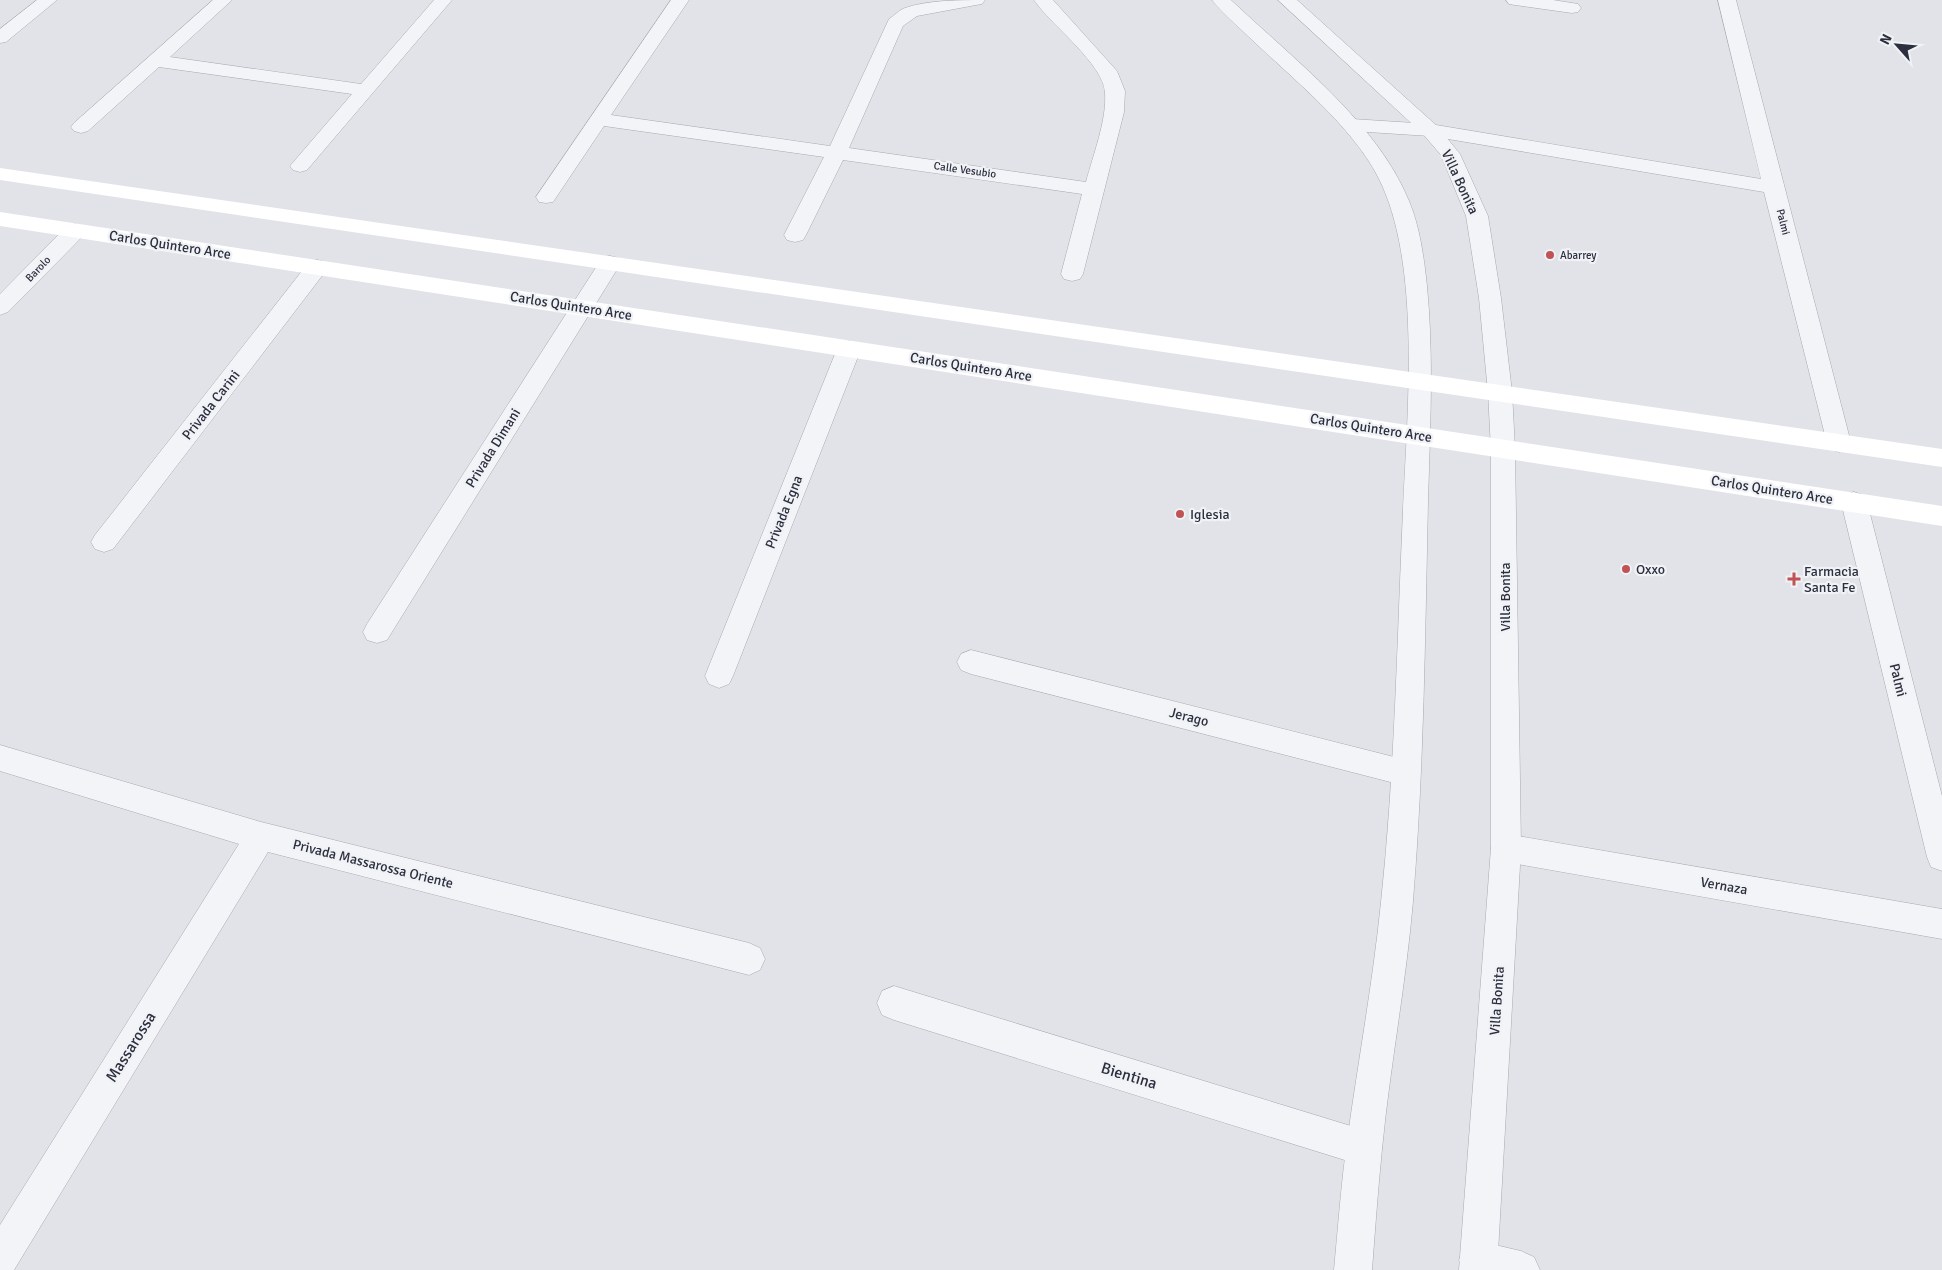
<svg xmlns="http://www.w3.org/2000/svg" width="1942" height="1270" viewBox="0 0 1942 1270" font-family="Signika,sans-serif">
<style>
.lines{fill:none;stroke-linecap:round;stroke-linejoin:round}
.minor-casing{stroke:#a7a9b2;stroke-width:1}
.tertiary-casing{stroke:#a7a9b2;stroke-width:1}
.minor{fill:#f3f4f7;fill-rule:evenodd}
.tertiary{fill:#f3f4f7;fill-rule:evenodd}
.secondary{fill:#fff;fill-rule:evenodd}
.poi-dot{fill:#c05355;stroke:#f0f2f6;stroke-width:2}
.labels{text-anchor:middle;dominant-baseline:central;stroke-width:4.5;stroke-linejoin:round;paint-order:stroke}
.far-street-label{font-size:11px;fill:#2b2f3e;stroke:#f0f2f6}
.far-poi-label{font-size:11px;fill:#2b2f3e;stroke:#f0f2f6;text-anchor:start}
.street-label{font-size:14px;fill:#2b2f3e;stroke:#f0f2f6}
.poi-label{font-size:14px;fill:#2b2f3e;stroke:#f0f2f6;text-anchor:start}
.near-street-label{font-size:16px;fill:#2b2f3e;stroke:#f0f2f6}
</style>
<rect width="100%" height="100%" fill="#e1e3e8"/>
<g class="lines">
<g class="minor-casing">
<path id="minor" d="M37,0H57L6,42L0,43V29Z
M213,0H232L170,57L361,84L434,0H452L307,170L300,172L293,170L290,166L352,94L159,67L88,131L81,133L74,131L71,127L74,123Z
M671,0H689L611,115L830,146L889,19C894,16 899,10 905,8C928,0 960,0 985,0L982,4L976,5L917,16L903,26L849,148L1086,182C1093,155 1107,120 1105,93C1104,64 1051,25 1034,0H1053L1117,71L1125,91L1124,112L1083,274L1080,279L1072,281L1064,279L1061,274L1082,194L843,160L806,235L803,240L795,242L787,240L784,235L824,157L604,126L553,202L546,203L539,202L536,197Z
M1506,0H1553L1578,4L1581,8L1578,12L1572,13L1515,5L1509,4Z
M1718,0H1736L1851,443L1848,449L1839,452L1830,449L1827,443L1764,192L1430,136L1352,131L1345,129L1342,125L1345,121L1352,119L1430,124L1761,179Z
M75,224L83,226L86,231L83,236L8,312L0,315V294L67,226Z
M610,256L618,258L621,263L387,640L377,643L367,640L363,632L367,624L602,258Z
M317,260L325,262L328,267L325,272L113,549L104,552L95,549L91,542L95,535L309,262Z
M849,341L857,343L861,349L733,676L729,684L719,688L709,684L705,676L837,349L841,343Z
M1854,492L1863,495L1867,502L1942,796V871L1931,867L1927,857L1841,502L1845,495Z
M971,650L1406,760L1416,764L1421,773L1416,782L1406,786L971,674L961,670L957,662L961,654Z
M0,745L261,822L749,943L760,948L765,959L760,970L749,975L268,852L14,1270H0V1225L239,844L0,771Z
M1506,834L1942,909V939L1506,862L1495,858L1491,848L1495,838Z
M894,986L1364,1130L1377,1135L1382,1148L1377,1161L1364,1166L894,1020L882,1015L877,1003L882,991Z
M1478,1241L1521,1251L1534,1257L1540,1270H1464L1459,1260L1465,1247Z"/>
</g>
<g class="tertiary-casing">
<path id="tertiary" d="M1212,0H1231C1292,58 1377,122 1409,201C1420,227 1424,258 1427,286C1434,358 1430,431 1428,502C1425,635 1424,768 1413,901C1406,984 1390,1066 1382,1149C1378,1189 1375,1230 1372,1270H1334C1338,1228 1341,1185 1347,1142C1358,1062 1373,982 1381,902C1395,772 1397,641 1403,510C1407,415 1422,262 1378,177C1352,126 1292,78 1250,38C1238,26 1223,14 1212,0Z
M1278,0H1297L1437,126L1460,154L1488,216L1501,298L1512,392L1515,449L1521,848L1497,1270H1459L1491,848V449L1488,392L1479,298L1466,216L1441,155L1423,134Z"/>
</g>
<use href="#minor" class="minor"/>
<use href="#tertiary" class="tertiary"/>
<path class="secondary" d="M0,168L1942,449V467L0,180Z
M0,212L1942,506V526L0,226Z"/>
</g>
<g class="poi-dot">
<circle cx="1550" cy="255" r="5"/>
<circle cx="1180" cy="514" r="5"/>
<circle cx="1626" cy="569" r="5"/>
<path d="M1791.5 571.5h5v5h5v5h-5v5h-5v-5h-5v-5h5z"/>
</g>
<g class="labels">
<g class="far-street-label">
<text transform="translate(965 170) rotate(8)">Calle Vesubio</text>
<text transform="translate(1783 222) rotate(76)">Palmi</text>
<text transform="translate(38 269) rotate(-46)">Barolo</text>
</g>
<g class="far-poi-label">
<text x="1560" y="255">Abarrey</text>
</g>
<g class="street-label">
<text transform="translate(1460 182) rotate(65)">Villa Bonita</text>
<text transform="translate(170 245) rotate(9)">Carlos Quintero Arce</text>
<text transform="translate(571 306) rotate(9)">Carlos Quintero Arce</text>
<text transform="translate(971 367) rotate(9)">Carlos Quintero Arce</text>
<text transform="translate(211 405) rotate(-52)">Privada Carini</text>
<text transform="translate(1371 428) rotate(9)">Carlos Quintero Arce</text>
<text transform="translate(493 448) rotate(-58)">Privada Dimani</text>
<text transform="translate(1772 490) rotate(9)">Carlos Quintero Arce</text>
<text transform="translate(784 512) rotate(-68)">Privada Egna</text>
<text transform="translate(1505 597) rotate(-90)">Villa Bonita</text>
<text transform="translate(1898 680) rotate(76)">Palmi</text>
<text transform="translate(1189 717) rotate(14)">Jerago</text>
<text transform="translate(373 864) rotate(14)">Privada Massarossa Oriente</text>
<text transform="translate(1724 886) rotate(10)">Vernaza</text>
<text transform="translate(1497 1001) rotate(-86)">Villa Bonita</text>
</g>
<g class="poi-label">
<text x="1190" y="514">Iglesia</text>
<text x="1636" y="569">Oxxo</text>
<text x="1804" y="571">Farmacia<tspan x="1804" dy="16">Santa Fe</tspan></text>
</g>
<g class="near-street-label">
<text transform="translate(131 1047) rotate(-58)">Massarossa</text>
<text transform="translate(1129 1076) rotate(17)">Bientina</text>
</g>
</g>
<g transform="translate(1897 45) rotate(297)" stroke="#f0f2f6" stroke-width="4" paint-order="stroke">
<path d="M0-4L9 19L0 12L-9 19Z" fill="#2b2f3e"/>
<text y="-8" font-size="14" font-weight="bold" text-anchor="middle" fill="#2b2f3e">N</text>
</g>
</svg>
